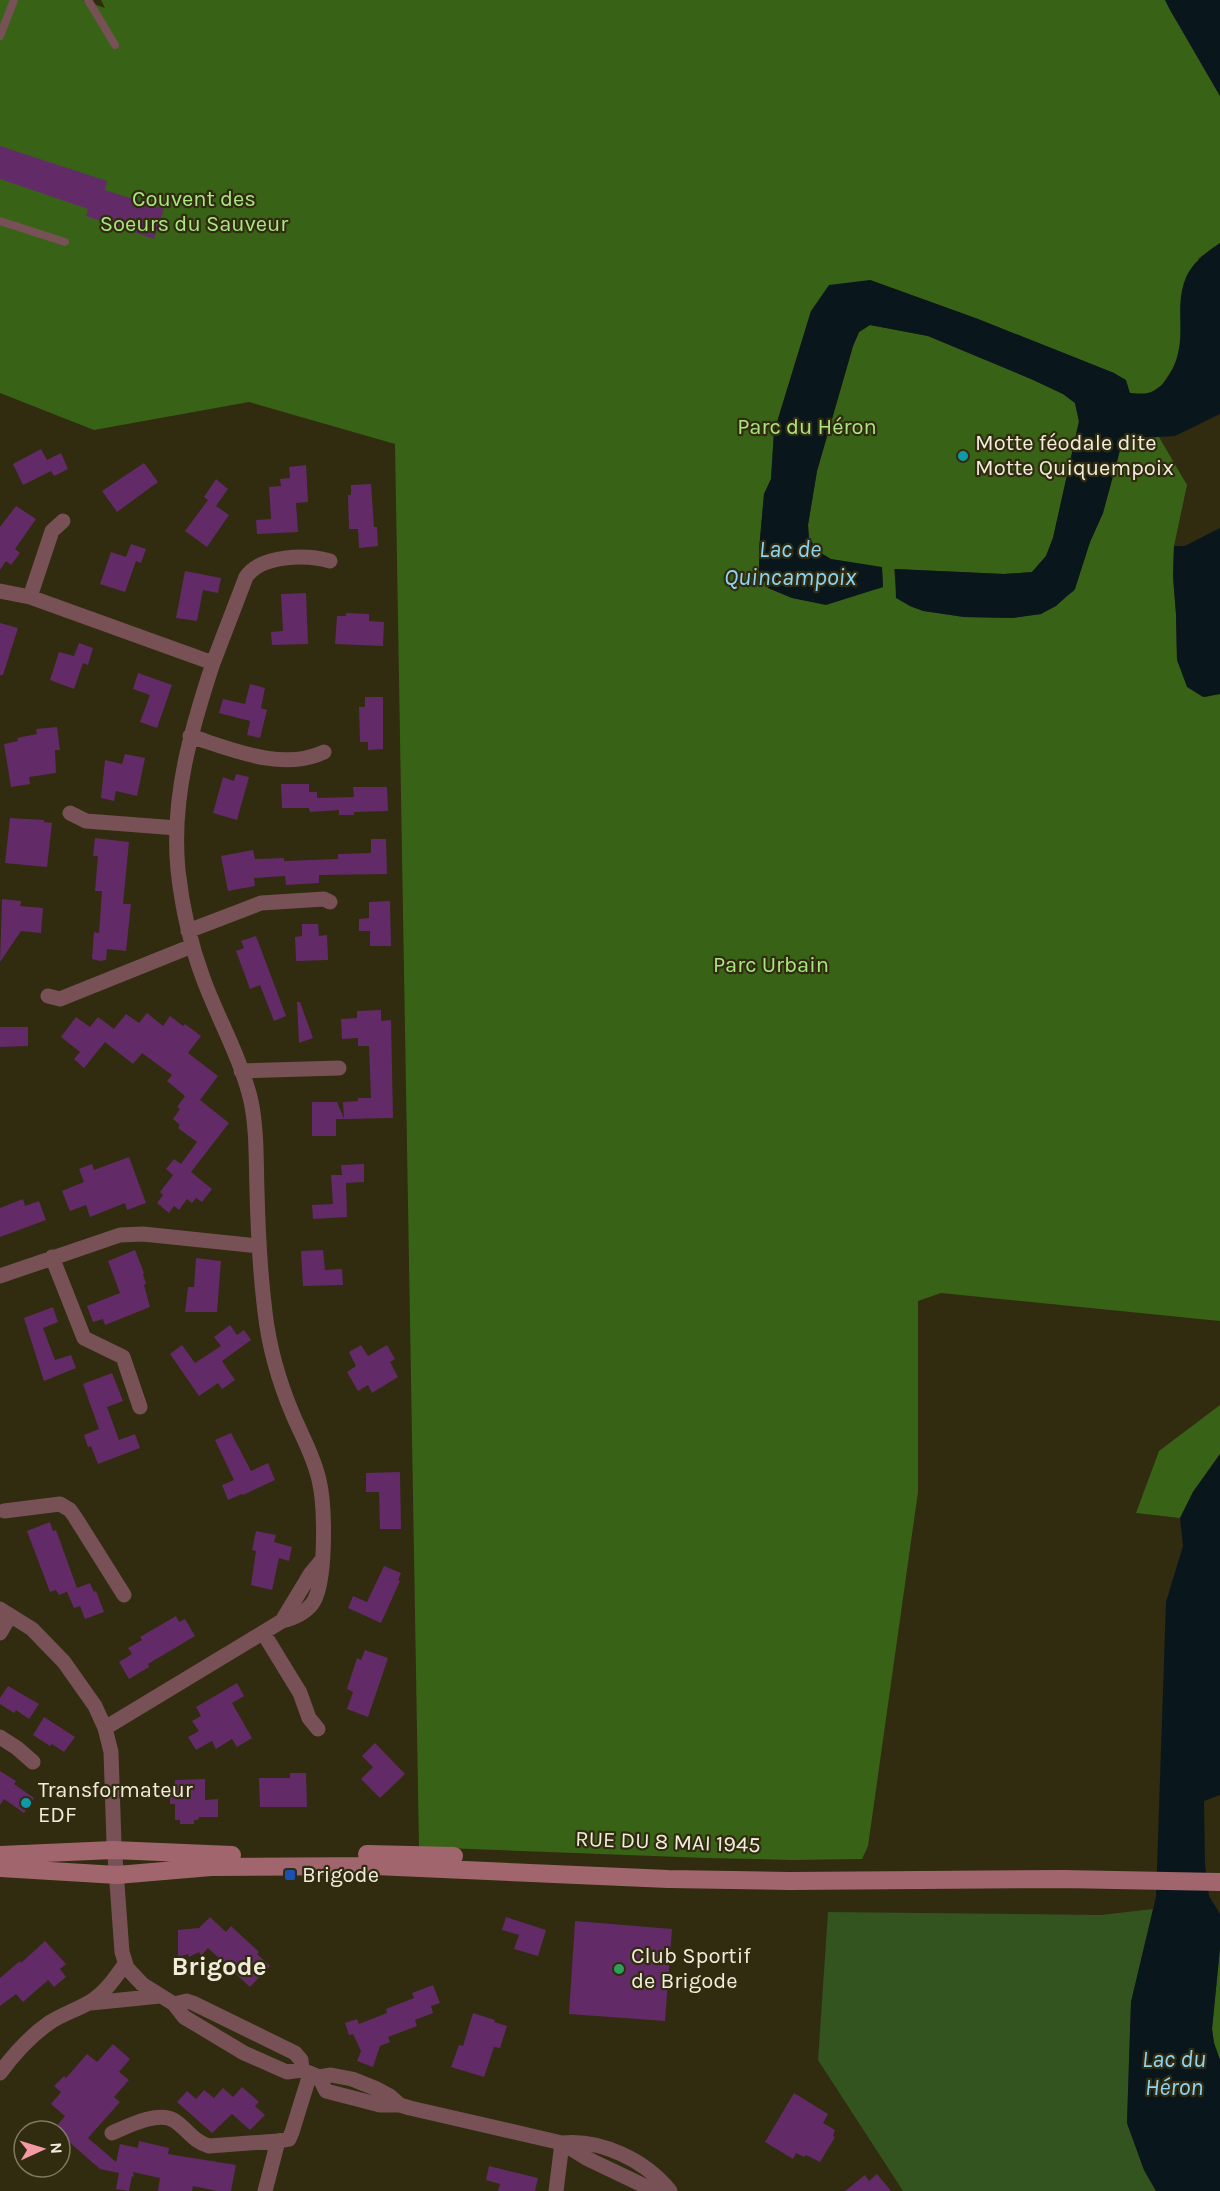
<svg xmlns="http://www.w3.org/2000/svg" width="1220" height="2191" viewBox="0 0 1220 2191" font-family="Karla,sans-serif">
<style>
.green{fill:#33531f}
.forest{fill:#386317}
.water{fill:#09171d}
.building{fill:#622b67}
.lines{fill:none;stroke-linecap:round;stroke-linejoin:round}
.service{stroke:#775156;stroke-width:8}
.minor{stroke:#775156;stroke-width:15}
.secondary{stroke:#a1656e;stroke-width:18}
.culture-dot{fill:#0f9aa8;stroke:#312b0f;stroke-width:2}
.transit-dot{fill:#1a4fb4;stroke:#312b0f;stroke-width:2}
.leisure-dot{fill:#2e9e5b;stroke:#312b0f;stroke-width:2}
.labels{text-anchor:middle;dominant-baseline:central;stroke-width:4.5;stroke-linejoin:round;paint-order:stroke}
.park-label{font-size:22px;fill:#a9e783;stroke:#312b0f}
.poi-label{font-size:22px;fill:#f1eddd;stroke:#312b0f;text-anchor:start}
.street-label{font-size:22px;fill:#f1eddd;stroke:#312b0f}
.water-label{font-size:24px;font-style:italic;fill:#8bd5f7;stroke:#312b0f}
.quarter-label{font-size:26px;font-weight:bold;fill:#f1eddd;stroke:#312b0f}
</style>
<rect width="100%" height="100%" fill="#312b0f"/>
<path class="green" d="M1153,1909L1131,2002L1127,2123L1144,2170L1156,2191H903L818,2060L828,1912L1101,1915Z"/>
<path class="forest" d="M0,0H82L105,8L101,0H1165L1220,96V243L1199,258L1181,304V339L1176,364L1162,385L1147,395L1130,393L1114,373L978,319L870,280L811,311L774,432L771,479L764,494L759,550L760,573L768,588L792,598L826,604L883,587L882,568L830,559L821,553L809,539L808,525L817,471L853,346L859,332L870,325L928,336L1031,379L1063,394L1075,403L1079,422L1053,538L1046,556L1032,572L1004,574L894,569L897,598L912,607L925,611L964,617L1010,618L1041,614L1074,591L1090,542L1103,513L1123,439L1159,437L1187,485L1174,546L1173,577L1176,614L1177,660L1205,697L1220,694V1321L941,1293L918,1301V1492L868,1846L862,1859L793,1860L706,1858L419,1847L395,444L249,402L94,430L0,393Z
M1220,1405V1454L1193,1492L1180,1518L1136,1513L1159,1451Z
M1220,1948V2060L1214,2043L1212,2029Z"/>
<path class="water" d="M1165,0H1220V96L1170,10Z
M1220,243V414L1175,436L1123,439L1103,513L1090,542L1075,589L1056,606L1041,614L1013,618L964,617L923,611L910,606L896,598L895,569L1004,574L1032,572L1046,556L1053,538L1079,421L1075,403L1063,394L1031,379L928,336L870,325L859,332L853,346L817,471L808,525L809,539L821,553L831,559L882,567L883,587L826,605L792,598L768,588L759,571V550L764,494L771,479L774,432L811,311L829,285L870,280L978,319L1114,373L1126,380L1130,393C1149,395 1158,393 1169,375C1190,342 1173,312 1185,280C1191,263 1207,252 1220,243Z
M1220,528V694L1203,697L1187,687L1177,660L1176,614L1173,576L1174,546H1185Z
M1220,1454V1795L1204,1801L1205,1864L1209,1896L1220,1914V1948L1212,2029L1214,2043L1220,2060V2191H1156L1144,2170L1127,2123L1131,2002L1156,1897L1166,1602L1183,1546L1180,1518L1193,1492Z"/>
<path class="building" d="M0,146L107,181L105,190L164,209L154,239L86,216L88,209L0,179Z
M41,449L47,460L61,453L68,469L54,476L51,471L23,485L13,464Z
M144,463L158,482L117,512L102,491Z
M306,465L308,502L296,503L298,532L257,534L256,520L271,519L269,487L281,486L280,479L290,478L289,467Z
M216,479L228,489L216,506L229,515L207,547L185,531L208,500L204,497Z
M371,484L374,527H377L378,546L359,548L358,529H349L348,495H351V485Z
M16,506L36,519L15,549L20,553L11,565L6,561L0,570V527Z
M131,544L146,549L141,563L136,561L125,592L100,584L111,552L126,557Z
M185,571L221,578L218,593L203,590L197,621L176,618Z
M306,593L308,644L272,645L271,632L283,631L281,594Z
M346,613L369,614V621L384,622L383,646L335,644L337,616H346Z
M0,623L18,628L3,675H0Z
M79,643L93,648L88,665L83,663L74,689L50,680L59,652L74,656Z
M138,673L172,685L157,728L140,722L150,695L133,689Z
M250,684L265,688L261,708L267,710L260,738L247,735L250,721L219,713L223,699L245,704Z
M365,697H383V749L368,750V742H360L359,707H365Z
M57,727L60,750H55L56,773L29,777L30,784L11,787L4,744L18,741L17,738L37,734L36,729Z
M125,754L145,758L137,796L116,791L114,801L101,798L105,760L122,764Z
M236,774L249,777L237,820L213,813L223,777L234,781Z
M281,784H309V792H317V798L354,797L353,787H387L388,811L354,812V815H339V810L310,812L309,808H282Z
M10,818L44,820V822L52,823L47,867L5,863Z
M95,838L129,842L123,904H131L126,951L107,949L106,960L100,961L92,959L94,932L99,933L102,891H95L98,856H93Z
M371,839H386L387,874L319,875V883L286,885L285,876L254,878L255,886L228,891L221,856L253,850L255,859L284,858V861L338,859V854L371,853Z
M2,899L21,901L20,906L43,908L41,933L21,931L0,962Z
M390,901L391,946H370V931H359V919L369,918V902Z
M302,924H318L319,936L327,935L328,960L296,961L295,937L302,936Z
M256,936L286,1016L274,1021L260,985L250,989L236,951L244,948L241,941Z
M297,1002H300L313,1038L299,1043Z
M381,1010V1021L391,1020L393,1118L336,1119V1136H312V1102H337L344,1119L343,1102L358,1101V1098H371L369,1046H358V1038L342,1039L341,1019L357,1018V1011Z
M147,1013L163,1026L170,1016L183,1026L185,1024L201,1036L188,1053L218,1076L200,1100L229,1123L191,1172L212,1189L202,1202L196,1198L192,1203L187,1199L179,1210L174,1206L169,1213L157,1203L163,1195L160,1192L173,1175L166,1169L174,1159L181,1164L197,1142L178,1128L180,1125L173,1119L180,1109L177,1107L185,1096L167,1081L172,1075L142,1053L133,1064L105,1042L84,1068L74,1059L80,1052L61,1037L76,1017L90,1027L98,1017L114,1029L126,1014L139,1023Z
M0,1027H28V1046L0,1047Z
M129,1157L146,1203L127,1210L125,1203L90,1217L86,1205L70,1211L62,1191L84,1182L79,1169L92,1164L94,1170Z
M364,1164V1182L346,1183L347,1217L313,1219L312,1205L333,1204L331,1175H342L341,1165Z
M23,1199L25,1206L39,1201L46,1220L0,1237V1208Z
M135,1250L144,1273L143,1274L146,1284L144,1285L150,1307L105,1325L103,1319L93,1322L87,1306L120,1293L108,1261Z
M323,1250L325,1270L342,1269L343,1285L303,1286L301,1251Z
M196,1258L221,1261L217,1312H185L188,1287H194Z
M53,1307L58,1322L43,1328L55,1360L71,1355L76,1368L44,1381L24,1318Z
M230,1325L237,1335L244,1330L251,1340L222,1361L235,1380L222,1389L218,1383L199,1396L170,1354L182,1345L195,1363L221,1346L214,1337Z
M361,1345L368,1356L387,1345L395,1359L390,1362L398,1377L372,1393L368,1385L358,1391L347,1372L356,1366L349,1352Z
M112,1373L123,1401L107,1407L119,1440L135,1434L140,1448L98,1464L91,1446L88,1447L84,1435L99,1429L83,1384Z
M231,1433L251,1471L268,1463L275,1480L243,1495L242,1494L228,1500L222,1485L234,1480L215,1440Z
M400,1472L401,1529H380L379,1492H366V1473Z
M50,1522L53,1531L56,1530L77,1588L59,1595L56,1590L50,1592L27,1531Z
M256,1531L276,1535L274,1542L292,1547L289,1561L279,1558L272,1590L251,1585L256,1551L252,1550Z
M384,1566L401,1573L398,1580L400,1581L381,1623L348,1608L353,1596L367,1602Z
M90,1583L94,1592L96,1591L104,1612L85,1619L80,1606L74,1608L67,1592Z
M176,1616L179,1622L185,1619L195,1636L148,1664L149,1667L129,1679L119,1662L132,1654L128,1648L142,1640L140,1637Z
M365,1650L388,1658L368,1717L347,1709L353,1692L347,1689L357,1658L361,1660Z
M237,1683L244,1696L232,1703L252,1738L237,1747L232,1739L216,1749L212,1741L196,1750L188,1737L199,1731L192,1721L201,1716L196,1707Z
M8,1686L39,1704L29,1719L16,1710L14,1713L0,1704V1698Z
M44,1717L75,1737L64,1752L52,1744L50,1746L33,1735Z
M375,1743L405,1774L380,1798L361,1779L373,1767L362,1756Z
M0,1771L16,1781L14,1784L34,1798L24,1813L4,1799L0,1805Z
M290,1773H306L307,1807H260L259,1778H290Z
M205,1779V1800L218,1799V1817H199L198,1820H194V1824H180V1820H175V1804H170V1788H175V1780Z
M210,1917L226,1932L231,1926L259,1952L257,1954L270,1966L250,1987L208,1948L201,1956L199,1952L189,1957L188,1954L178,1957V1930L199,1928Z
M506,1917L546,1930L538,1956L514,1949L519,1935L502,1930Z
M575,1921L672,1929L665,2021L569,2014Z
M45,1941L66,1964L60,1969L66,1977L54,1987L48,1980L23,2002L16,1994L0,2006V1978L20,1961L21,1963Z
M433,1985L440,2003L431,2006L433,2013L415,2020L417,2026L388,2037L390,2042L380,2046L373,2067L357,2061L361,2051L353,2034L349,2035L345,2023L357,2019L359,2024L387,2013L386,2009L414,1998L412,1993Z
M473,2013L495,2020L494,2022L507,2026L500,2048L494,2047L484,2077L451,2067L459,2045L463,2046Z
M113,2044L130,2059L119,2072L129,2080L114,2097L120,2102L88,2138L116,2162L120,2144L138,2148L139,2141L169,2148L168,2154L236,2165L231,2191H217L193,2186L192,2191H158L160,2178L133,2172L134,2177L132,2176L129,2191L116,2189L119,2173L100,2169L60,2134V2131L54,2129L65,2116L51,2104L61,2092L54,2086L64,2076L66,2078L87,2054L97,2062Z
M242,2087L259,2102L255,2106L265,2115L250,2130L232,2114L212,2133L177,2102L187,2091L196,2099L204,2090L214,2098L223,2088L233,2097Z
M794,2093L828,2114L823,2123L835,2130L833,2136L835,2137L820,2162L806,2155L804,2157L796,2153L793,2159L765,2142Z
M489,2166L538,2178L535,2191H498L500,2184L486,2180Z
M877,2174L891,2191H845L865,2175L869,2181Z"/>
<g class="lines">
<path class="service" d="M88,0L115,45
M0,36L14,0
M0,221L65,242"/>
<path class="minor" d="M0,591L30,597L213,663C191,730 171,798 178,870C182,907 190,943 203,978C218,1019 241,1058 251,1101C257,1130 256,1161 257,1191C258,1232 260,1272 265,1312C269,1347 279,1382 293,1415C302,1436 314,1457 319,1480C325,1505 327,1584 312,1604C304,1614 294,1618 282,1621L105,1728
M30,597L52,531L63,521
M213,663L246,577C261,555 306,554 330,561
M190,736C231,749 282,772 324,752
M70,813L86,821L177,828
M188,931L261,903L324,899L330,902
M48,996L60,999L192,946
M241,1071L339,1068
M52,1257L84,1338L123,1357L140,1407
M0,1276L120,1235L143,1234L259,1246
M4,1511L60,1504L70,1510L75,1517L124,1595
M0,1609L32,1629L64,1662L95,1706L105,1728L111,1752L114,1843L122,1952L127,1968L142,1984L174,2004L184,2017L244,2053L287,2072L302,2070L319,2077L331,2075L352,2079L377,2089L390,2096L400,2105L410,2108L562,2143L586,2158L655,2191
M282,1621L311,1573L321,1561
M0,1633L10,1616
M264,1634L300,1693L309,1718L318,1729
M0,1737L17,1748L33,1762
M91,2003L160,1996
M174,2004L187,2001L193,2003L295,2053L301,2060L302,2070
M0,2073C14,2054 29,2037 49,2023C62,2014 77,2010 90,2002C105,1993 115,1978 125,1964
M319,2077L326,2091L380,2105H400
M112,2133C128,2126 159,2110 175,2121C188,2130 194,2142 209,2146L278,2141
M562,2143C601,2139 645,2160 670,2191
M265,2191L278,2141L289,2139L292,2132L310,2074
M556,2191L562,2143"/>
<path class="secondary" d="M367,1854L454,1856
M0,1855L113,1850L232,1855
M0,1868L117,1875L211,1867L375,1866L668,1879L789,1881L1063,1879L1220,1882"/>
</g>
<g class="culture-dot">
<circle cx="963" cy="456" r="6"/>
<circle cx="26" cy="1803" r="6"/>
</g>
<rect class="transit-dot" x="284" y="1869" width="12" height="12" rx="3"/>
<circle class="leisure-dot" cx="619" cy="1969" r="6"/>
<g class="labels">
<g class="park-label">
<text x="194" y="199">Couvent des<tspan x="194" dy="25">Soeurs du Sauveur</tspan></text>
<text x="807" y="427">Parc du Héron</text>
<text x="771" y="965">Parc Urbain</text>
</g>
<g class="poi-label">
<text x="975" y="443">Motte féodale dite<tspan x="975" dy="25">Motte Quiquempoix</tspan></text>
<text x="38" y="1790">Transformateur<tspan x="38" dy="25">EDF</tspan></text>
<text x="302" y="1875">Brigode</text>
<text x="631" y="1956">Club Sportif<tspan x="631" dy="25">de Brigode</tspan></text>
</g>
<g class="street-label">
<text transform="translate(668 1842) rotate(2)">RUE DU 8 MAI 1945</text>
</g>
<g class="water-label">
<text x="790" y="549">Lac de<tspan x="790" dy="28">Quincampoix</tspan></text>
<text x="1174" y="2059">Lac du<tspan x="1174" dy="28">Héron</tspan></text>
</g>
<g class="quarter-label">
<text x="219" y="1966">Brigode</text>
</g>
</g>
<g transform="translate(42 2149) rotate(86)"><circle r="28" fill="#312b0f" stroke="#7e7961" stroke-width="1.5"/>
<path d="M0-4.5L10 22L0 15L-10 22Z" fill="#f49aa5"/>
<text y="-9" font-size="16" font-weight="bold" text-anchor="middle" fill="#f1eddd">N</text>
</g>
</svg>
